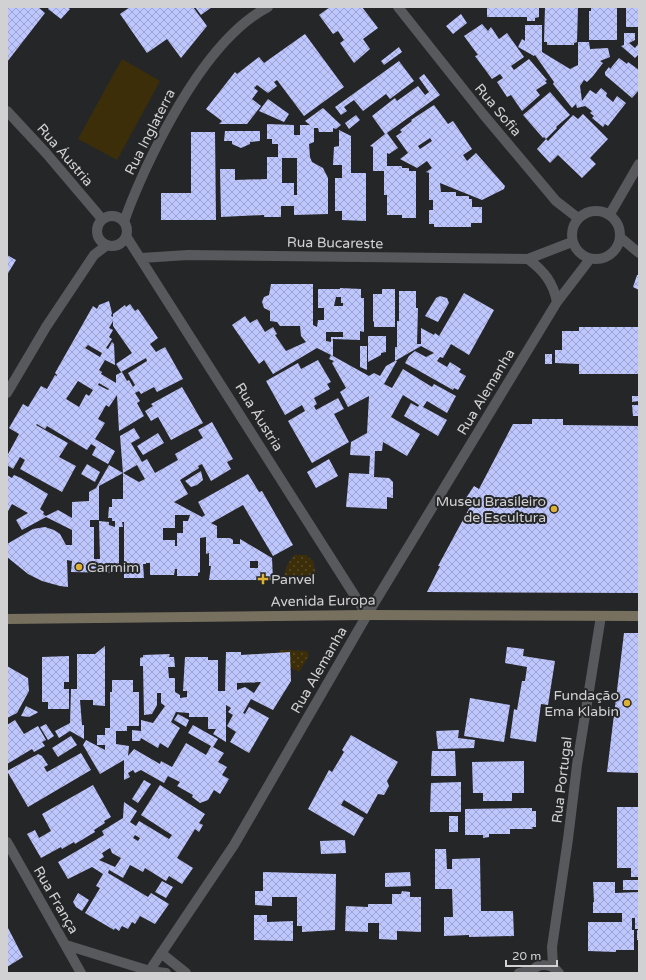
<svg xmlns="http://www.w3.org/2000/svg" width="646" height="980" viewBox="0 0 646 980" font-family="'Varela Round',sans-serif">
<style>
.park{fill:url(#park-dots)}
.pitch{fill:#3c2e08}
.building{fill:url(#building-cross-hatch);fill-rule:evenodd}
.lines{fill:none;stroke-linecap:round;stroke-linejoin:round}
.street{stroke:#58595c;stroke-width:10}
.secondary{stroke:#77705e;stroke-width:10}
.poi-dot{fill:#deb133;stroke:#252628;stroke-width:1.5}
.labels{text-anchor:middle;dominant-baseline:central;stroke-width:4;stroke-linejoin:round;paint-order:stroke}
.street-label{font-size:14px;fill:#d1d1d3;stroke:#252628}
.poi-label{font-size:14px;fill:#d1d1d3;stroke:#252628;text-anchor:end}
</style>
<defs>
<pattern id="park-dots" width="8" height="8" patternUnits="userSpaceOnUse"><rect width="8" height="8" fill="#3c2e08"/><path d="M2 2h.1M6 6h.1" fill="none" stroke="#574b2b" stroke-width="1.8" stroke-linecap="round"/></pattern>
<pattern id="building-cross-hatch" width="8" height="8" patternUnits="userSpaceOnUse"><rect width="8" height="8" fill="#bec6fe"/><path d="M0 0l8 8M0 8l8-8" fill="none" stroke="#9ea4ce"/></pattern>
</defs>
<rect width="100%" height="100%" fill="#252628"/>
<path class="park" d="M294,555H306L313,561L316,575L308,583L285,582C282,571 288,564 294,555Z
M280,650L307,651L309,656L299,672L280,661Z"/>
<path class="pitch" d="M122,59L160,81L117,160L78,139Z"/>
<path class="building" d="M7,7H38L45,13L7,62Z
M49,7H67L70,9L61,19L48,9Z
M130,7H193L207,26L181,58L167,39L147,53L120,14Z
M195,7H212L201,15Z
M330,7H362L378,28L363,39L370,49L354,63L340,43L344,40L338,31L333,34L319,15Z
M487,7H539V17L535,18V21H527V17H487Z
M545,7H578L577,42L574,43V45H547V42H544Z
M591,7H617V40H589V11H591Z
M626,7H639V27H626Z
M461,14L467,23L453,34L446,26Z
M482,24L488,31L491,27L499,39L507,33L524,57L511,66L514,70L529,59L547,80L545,81L547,83L536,90L540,95L522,111L511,95L507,97L497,82L503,78L500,74L492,79L475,56L478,55L464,36Z
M525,25H542V52L570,69L578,65V42H589L590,49L608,48L610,57L600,61L603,63L593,76L587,82L584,80L580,86L582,101L590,90L596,94L601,88L607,93L606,96L613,102L617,96L626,103L608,126L605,124L603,127L592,118L594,116L590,113L592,111L585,106L577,108L576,104L572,108L553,84L554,82L535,55L534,56L518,47L522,39L525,41Z
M624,33H635V40L629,43L635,48L639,43V56L638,55L635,58L621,46L624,45Z
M305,34L344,87L304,116L277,80L274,82L277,86L268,93L257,85L254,88L258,91L252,99L261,106L247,124H219L222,121L206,109L235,72L237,74L259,57L264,63Z
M399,47L402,52L384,65L381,61Z
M619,58L627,64L628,62L639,70V90L632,98L605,75V72L609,67L610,69Z
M399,61L414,81L390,99L386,94L363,111L354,100L344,107L347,111L341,115L335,107Z
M424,74L440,95L387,133L398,148L389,154L387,153V166H402V168H409V171H416V218H402V215H387V195H384V171H373V147L370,146L385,134L372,116L395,98L397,101L418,86L425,95L429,92L419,78Z
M550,92L570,115L556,127L557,128L546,139L544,137L543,138L523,115Z
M268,99L289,114L284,122L259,111Z
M434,105L448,124L453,121L472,149L463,155L467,161L476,153L505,186L504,189L482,200L440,183L441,192H456V196H469V199H472V207H482V223H471V227H434V224H429V210H433V200H429V173L426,172L432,168L427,161L417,168L400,159L408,153L396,136L402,132L400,130L412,121L411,120ZM430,138L432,141L420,149L418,146Z
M323,108L341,125L336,129L333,128V132H319L318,128H314V142L309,144L310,157L312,162L323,168L328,178V214L294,215V206H281V217H264V215L221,217L220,169H235V180L267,179V157H278V144H272V139H267V124L294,125V135H300V125H310L305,121ZM282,158H297V195H294V183H282Z
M583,114L608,139L590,158L596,164L582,178L558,155L550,163L537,149L546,139L548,141L573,115L578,119Z
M356,115L360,120L349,129L345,123Z
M339,130L351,136V173H366V221L342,220V211H335V178H342V165H333L334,147L339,146Z
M225,131H260V141L250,142V144L241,148L232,144V141H224Z
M191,132H215L216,220H161V193H191Z
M7,255L16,260L7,275Z
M637,275H639V290L633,287Z
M271,284H313V325L317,327L318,320H324V308H318V289H340V288L361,289V298H364V332L360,331V340L333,339V356L369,376L374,373L380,376L386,366L395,361V347H397V321H399V291H416V308H418L417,344H421V328L434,335L435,333L439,336L464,293L494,310L469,355L451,344L443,358L440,357L437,361L447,367L450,362L461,369L459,372L466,376L458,390L454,388L453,390L405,363L409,356L415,351L426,357L434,353L421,346L395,361H397L384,384L392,388L403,369L432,387L434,384L456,396L447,413L427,401L423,407L447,420L438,436L404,416L411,403L418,407L419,405L403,395L391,417L420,434L407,456L383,442L382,451H375L374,477L389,478L393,482V498L387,497V509L346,507L349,473L369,474L370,456L350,455L351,442L367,433L369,396L348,407L340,392L346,388L332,363L334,361L329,359L331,355L317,348L273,374L264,360L259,364L232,325L245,316L250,323L257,319L265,332L273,327L277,334L275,335L286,351L306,342L301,336L300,326H280L277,322L270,321V311L264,308L262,302L264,297L269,295ZM336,297H341V303H343V306H334ZM326,332H343V337H331V342L326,341Z
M382,289H395V327H374V322L373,321V294H382Z
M440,296L447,298L449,303L438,322L425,316L436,298Z
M109,301L112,313L111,316L113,317V314L125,305L126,307L130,304L135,311L138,309L158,338L150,344L156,352L165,347L183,379L157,392L154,387L141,394L139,391L135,393L140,401L137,403L144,416L119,431L117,395L109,407L106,405L98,419L105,423L95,439L115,451L108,464L92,455L96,447L91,444L87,450L47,426L45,429L37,424L36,425L68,443L59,457L76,466L62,492L20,469L25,460L20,457L13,469L7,465V456L19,434L9,428L23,404L28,407L41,386L47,389L55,375L57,376V375L55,373L93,306L97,309L99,305ZM113,321V326L132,353L116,364L121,372L146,358L147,361L128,373L135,385L133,387L129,380L127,381L122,372L116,375V383L101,374L102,372L99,370L105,360L115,365L114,344L112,342L108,349L106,348L112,339L109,337L113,330L109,328ZM88,345L102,353L100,357L85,348ZM78,381L93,390L89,396L86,394L79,407L66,399ZM99,383L109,389L108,390L98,385Z
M579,327H639V374H579V364L555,363V350H562V331H579Z
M368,336H386V352L381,353V355L368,362Z
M360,346H367V370L360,367Z
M545,354H552V364H545Z
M318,360L331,382L327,384L330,389L314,398L317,404L314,406L316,410L338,398L344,409L334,414L349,442L312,463L288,421L305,411L302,405L285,415L266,381L298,363L301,369Z
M182,387L203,423L171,440L158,417L151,421L145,411L153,406L151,404Z
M632,396H639V401L632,402Z
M632,405H639V416H633Z
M532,419H563V425L639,426V593L427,592L440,566H438L471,505L464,501L474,486L479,489L513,424H532Z
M212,422L233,459L227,462L231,469L211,481L202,464L198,466L199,468L180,480L188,494L174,502L202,517L205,515L198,502L248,474L259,492L262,491L293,545L273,556L243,505L211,523L217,526V538H230L233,540V544H240V539L272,558L273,580H209L211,566H209V553L206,554V537L200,538V572L198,573V576H177V569H175L174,575H150V563H146V564H143L144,578H124V522H122L123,527H119V573L71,572L72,561L67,560L68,587L60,586L42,581L28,574L7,557V544L33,529L45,527L54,530L60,534L66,545H72V530L46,517L22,530L16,520L28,513L12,504L7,513V475L12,478L14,475L21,478L48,494L40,509L44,512L43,514L46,516L58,510L72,518V502L89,501V492L96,488L109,465L123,473L99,486V520H90V527H94V559H100L99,521L109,522V525L115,527V521H112V518H108L109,507H112V499H123V473L139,482L145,479L137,465L123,473L120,436L134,428L140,438L131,443L142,462L147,459L155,473L178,460L175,454L203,438L198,430ZM175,515H190L188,521H183V533H177V546H175V540H163V528H175ZM250,561H258V568H250Z
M158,433L164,443L143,455L137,446Z
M329,459L338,476L316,488L307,472Z
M87,464L100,472L95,482L81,474Z
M201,471L203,480L197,485L191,487L185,481Z
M624,633H639V773L607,772Z
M105,646V706L93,705V700H80L82,725H84V739L70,731L59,738L55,731L70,723L71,689H77V654H95Z
M507,647L524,649L523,656L555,661L548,705L541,704L536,742L510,738L514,709L517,710L522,681H525L527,667L505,663Z
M226,652H241V655L290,652L291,681L273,710L251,699L243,713L245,714L249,707L269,718L249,753L230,742L236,732L227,726L233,715L228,712L231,708L226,705V742L213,734L216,729H208V717H189V713L176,712L171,722L180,728L168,748L160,743L158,748L141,738L140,741H132V730L141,731V720L153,723L165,706L161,703V693H157V705L152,714L144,715L143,666H140V658L143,657V655L170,654L169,657H174L175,667H168L169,678H175V692L180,695V698L187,697V691H183L185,657H208V660H218V691H225ZM261,682L254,693L245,687L237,690V683Z
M69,656V682H64V689H69V709H48V702H42V657Z
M7,666L28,678L29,691L17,713L7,718Z
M112,680H133V692H139V726H127V731H116V744L129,746L128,756L134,749L160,764L161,761L172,767L186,743L206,755L211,746L188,733L193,725L218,739L213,747L224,753L218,762L227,767L222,775L229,779L220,794L214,790L208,800L200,803L192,797L193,795L177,786L180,782L168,776L164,783L141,770L135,773L133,770L128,773L130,777L124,780V760L100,774L83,745L86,740L105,750V745H97V735H105V728H110V692H112Z
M470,698L510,705L504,742L464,736Z
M26,706L38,712L37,713L29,717L21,716Z
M178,714L189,720L186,727L174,720Z
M15,720L24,734L38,726L46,740L42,742L45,746L34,752L32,749L7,764V725Z
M46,724L54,736L48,740L40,727Z
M459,730L458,738L475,740L474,748L438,749L436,731Z
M351,735L398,762L387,781L389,786L384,795L378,794L367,814L344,800L341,805L364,818L354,836L308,809L329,770L332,772L344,752L342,750Z
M71,736L77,745L58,757L52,748Z
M432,751H455L456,776H431Z
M81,753L91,770L28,807L7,771L38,754L42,756L48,765L44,767L47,772Z
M524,761V793H512V801H483V793H473L472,762Z
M144,780L151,784L138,803L132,799Z
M461,782V812H430L431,783Z
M93,785L111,817L104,821L105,823L94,830L95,832L75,844L74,842L62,849L61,847L41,858L27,834L35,830L39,838L51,831L42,814Z
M160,785L205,814L199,823L203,825L199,832L195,829L177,858L193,868L182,884L169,876L166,881L145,868L143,872L130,865L123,878L109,870L108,873L148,897L151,893L169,904L155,924L140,916L135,924L132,922L128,929L122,926L119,931L115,928L114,930L85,913L100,888L96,886L103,874L92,867L68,879L58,862L104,835L102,831L123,818L124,802L137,811L130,822L136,826L139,821L169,839L172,835L141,815ZM135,835L140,838L138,841L133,838ZM110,848L112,853L121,858L115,867L99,860L104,857L102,853Z
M617,807H639V877H631V868H617Z
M532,808V811H536V827H532L533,829H510V834H489V837L483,838V835H465V809Z
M449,816H458V832H449Z
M345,840L346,853L321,854L320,841Z
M435,849H446L447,869H452V859L480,858L481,911H513L514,936L469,937V935L444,936V917H453L452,889H435Z
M263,872L336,874L335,930L302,932V926H297V897H272V906L255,905V891H263Z
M410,872L411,886L385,887V873Z
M623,880H639V890H623Z
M162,881L173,887L166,898L155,892Z
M593,882H615V893L639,892V929H635V918H632V930H634V950H616V952L588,951V922H622V913H593V902H594Z
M402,891L410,892V897H421V932L397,931V940L379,939V923H368V932L345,931L346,906L368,907V904H392V894H401Z
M78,893L89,900L82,911L76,907L73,902Z
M254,915H267V922L293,921V941L254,940Z
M7,926L23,957L7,967Z
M637,930H639V940H637Z"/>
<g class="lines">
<path class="street" d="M398,7L483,114L556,201L578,218
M7,111L46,153L102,219
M572 235a24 24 0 1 1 48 0a24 24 0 1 1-48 0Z
M610,214L639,164
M97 231a15 15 0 1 1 30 0a15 15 0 1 1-30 0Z
M124,222C130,203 138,186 146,168C171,115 214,35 268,7
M126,236L367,615
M621,238L639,253
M141,258L188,255L528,259L572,242
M528,259C544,271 553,282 557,302
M7,393L46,327L94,255L107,245
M7,842L81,973
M66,945L150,971L166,973
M161,953L186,973
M553,967L552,947L568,839L577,765L601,616
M148,973L234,845L367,615L557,302L590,259
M519,973L532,970
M531,973C537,962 552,963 559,973"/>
<path class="secondary" d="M7,619L367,615L639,616"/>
</g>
<g class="poi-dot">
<circle cx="554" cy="509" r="4"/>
<circle cx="79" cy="567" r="4"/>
<path d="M261 573h4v4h4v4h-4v4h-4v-4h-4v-4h4z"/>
<circle cx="627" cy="703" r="4"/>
</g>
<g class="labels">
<g class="street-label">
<text transform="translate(498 110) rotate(50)">Rua Sofia</text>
<text transform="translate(150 132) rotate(-63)">Rua Inglaterra</text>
<text transform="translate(65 155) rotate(49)">Rua Áustria</text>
<text transform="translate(335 243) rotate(1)">Rua Bucareste</text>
<text transform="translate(486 392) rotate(-59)">Rua Alemanha</text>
<text transform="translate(259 417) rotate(58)">Rua Áustria</text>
<text transform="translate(323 601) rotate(-1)">Avenida Europa</text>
<text transform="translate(319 670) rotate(-60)">Rua Alemanha</text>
<text transform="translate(562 780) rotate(-83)">Rua Portugal</text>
<text transform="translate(56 900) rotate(60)">Rua França</text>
</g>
<g class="poi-label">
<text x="546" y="501">Museu Brasileiro<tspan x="546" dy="16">de Escultura</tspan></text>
<text x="87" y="567" text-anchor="start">Carmim</text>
<text x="271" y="579" text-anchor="start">Panvel</text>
<text x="619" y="695">Fundação<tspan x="619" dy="16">Ema Klabin</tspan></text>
</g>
</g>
<rect width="646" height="980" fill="none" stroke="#d1d1d3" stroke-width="16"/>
<path d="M506 960v6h51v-6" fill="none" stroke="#d1d1d3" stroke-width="2"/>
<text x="512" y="960" font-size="12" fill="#d1d1d3" stroke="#252628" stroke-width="3" paint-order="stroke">20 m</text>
</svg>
